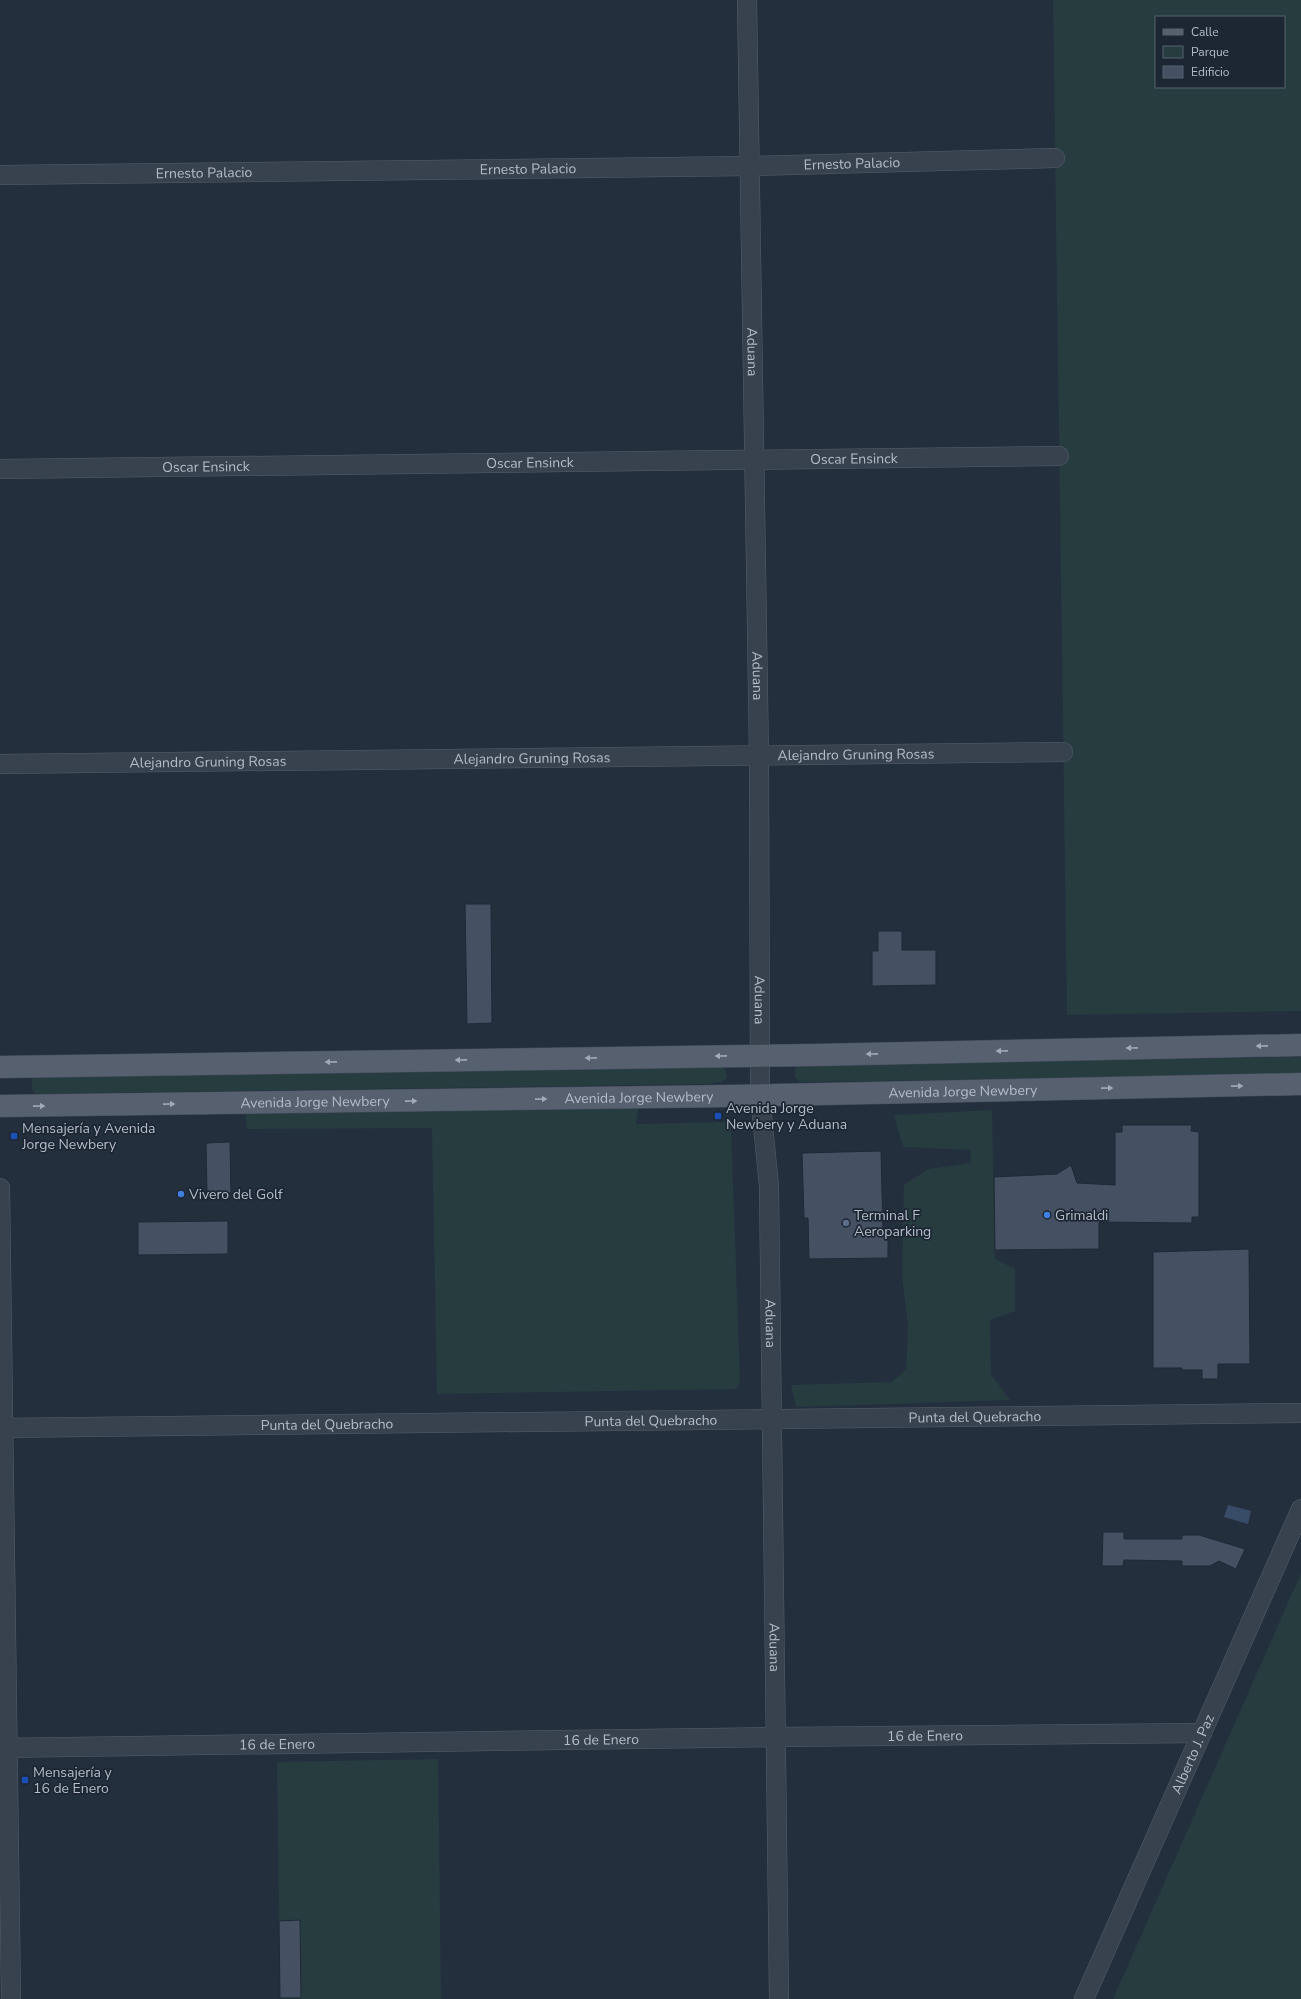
<svg xmlns="http://www.w3.org/2000/svg" width="1301" height="1999" viewBox="0 0 1301 1999" font-family="'Nunito Sans',sans-serif">
<style>
.green{fill:#263c3f;fill-rule:evenodd}
.water{fill:#394c67}
.building{fill:#455162;stroke:#1f2835}
.lines{fill:none;stroke-linecap:round;stroke-linejoin:round}
.minor-casing{stroke:#565f6c;stroke-width:20}
.major-casing{stroke:#414a57;stroke-width:23}
.minor{stroke:#38414e;stroke-width:19}
.major{stroke:#56606e;stroke-width:22}
.oneway{fill:#a1aab7}
.transit-dot{fill:#1a4fb4;stroke:#1d2633;stroke-width:1.5}
.shop-dot{fill:#3f7fe0;stroke:#1d2633;stroke-width:1.5}
.service-dot{fill:#5c6f8a;stroke:#1d2633;stroke-width:1.5}
.labels{text-anchor:middle;dominant-baseline:central;stroke-width:3.5;stroke-linejoin:round;paint-order:stroke}
.street-label{font-size:14px;fill:#b4bcc9;stroke:#1d2633}
.poi-label{font-size:14px;fill:#b4bcc9;stroke:#1d2633;text-anchor:start}
</style>
<rect width="100%" height="100%" fill="#242f3e"/>
<path class="green" d="M1053,0H1301V1011L1067,1015ZM1156,17H1284V87H1156Z
M1301,1057V1075L799,1082L795,1077V1068L802,1064Z
M722,1066L726,1071L727,1078L721,1082L706,1084L36,1094L32,1089V1079L39,1075Z
M639,1105L636,1124L730,1122L731,1125L740,1382L736,1389L437,1394L432,1128L247,1129L245,1110Z
M992,1110L995,1259L1015,1269V1311L990,1320L991,1374L1010,1400L796,1407L791,1385L891,1382L906,1370L908,1325L902,1276L904,1185L928,1169L970,1163L971,1150L903,1147L894,1115Z
M1301,1573V1999H1113Z
M438,1759L441,1999H280L277,1762Z"/>
<path class="water" d="M1228,1505L1251,1511L1248,1524L1224,1517Z"/>
<path class="building" d="M465,904H491L492,1023L467,1024Z
M878,931H902V950H936V985L872,986V951H878Z
M1122,1125H1192L1191,1131L1199,1132V1217H1192V1223L1099,1222V1249L995,1250L994,1177L1057,1174L1071,1165L1077,1183L1115,1185V1132H1122Z
M230,1142L231,1193H207L206,1143Z
M881,1151L883,1232H888V1258L809,1259L808,1218H804L802,1153Z
M228,1221V1254L138,1255V1222Z
M1249,1249L1250,1364H1218V1379H1202V1370H1182V1368H1153V1252Z
M1103,1532H1124V1539H1182V1535H1199L1245,1549L1236,1569L1219,1561L1210,1566H1182V1561L1124,1560L1123,1566H1102Z
M300,1920L301,1998H280L279,1921Z"/>
<g class="lines">
<g class="minor-casing">
<g id="minor">
<path id="s1" d="M747,0L759,756L760,1096L769,1186L779,1999"/>
<path id="s2" d="M0,175L750,166L1055,158"/>
<path id="s3" d="M0,469L1059,456"/>
<path id="s4" d="M0,764L1063,752"/>
<path d="M0,1188L11,1999"/>
<path id="s5" d="M0,1428L1301,1413"/>
<path id="s6" d="M0,1748L775,1737L1202,1733"/>
<path id="s7" d="M1084,1999L1301,1509"/>
</g>
</g>
<g class="major-casing">
<g id="major">
<path d="M0,1067L814,1055L1301,1045"/>
<path id="s8" d="M0,1106L729,1096L1301,1084"/>
</g>
</g>
<use href="#minor" class="minor"/>
<use href="#major" class="major"/>
</g>
<defs><path id="oneway-solid" d="M-6-.8H1V-3.2L6.5 0L1 3.2V.8H-6Z"/></defs>
<g class="oneway">
<use href="#oneway-solid" transform="translate(1262 1046) rotate(179)"/>
<use href="#oneway-solid" transform="translate(1132 1048) rotate(179)"/>
<use href="#oneway-solid" transform="translate(1002 1051) rotate(179)"/>
<use href="#oneway-solid" transform="translate(872 1054) rotate(179)"/>
<use href="#oneway-solid" transform="translate(721 1056) rotate(179)"/>
<use href="#oneway-solid" transform="translate(591 1058) rotate(179)"/>
<use href="#oneway-solid" transform="translate(461 1060) rotate(179)"/>
<use href="#oneway-solid" transform="translate(331 1062) rotate(179)"/>
<use href="#oneway-solid" transform="translate(1237 1086) rotate(-1)"/>
<use href="#oneway-solid" transform="translate(1107 1088) rotate(-1)"/>
<use href="#oneway-solid" transform="translate(541 1099) rotate(-1)"/>
<use href="#oneway-solid" transform="translate(411 1101) rotate(-1)"/>
<use href="#oneway-solid" transform="translate(169 1104) rotate(-1)"/>
<use href="#oneway-solid" transform="translate(39 1106) rotate(-1)"/>
</g>
<g class="transit-dot">
<rect x="714" y="1112" width="8" height="8" rx="2"/>
<rect x="10" y="1132" width="8" height="8" rx="2"/>
<rect x="21" y="1776" width="8" height="8" rx="2"/>
</g>
<g class="shop-dot">
<circle cx="181" cy="1194" r="4"/>
<circle cx="1047" cy="1215" r="4"/>
</g>
<circle class="service-dot" cx="846" cy="1223" r="4"/>
<g class="labels">
<g class="street-label">
<text stroke="none"><textPath href="#s2" startOffset="852">Ernesto Palacio</textPath></text>
<text stroke="none"><textPath href="#s2" startOffset="528">Ernesto Palacio</textPath></text>
<text stroke="none"><textPath href="#s2" startOffset="204">Ernesto Palacio</textPath></text>
<text stroke="none"><textPath href="#s1" startOffset="352">Aduana</textPath></text>
<text stroke="none"><textPath href="#s3" startOffset="854">Oscar Ensinck</textPath></text>
<text stroke="none"><textPath href="#s3" startOffset="530">Oscar Ensinck</textPath></text>
<text stroke="none"><textPath href="#s3" startOffset="206">Oscar Ensinck</textPath></text>
<text stroke="none"><textPath href="#s1" startOffset="676">Aduana</textPath></text>
<text stroke="none"><textPath href="#s4" startOffset="856">Alejandro Gruning Rosas</textPath></text>
<text stroke="none"><textPath href="#s4" startOffset="532">Alejandro Gruning Rosas</textPath></text>
<text stroke="none"><textPath href="#s4" startOffset="208">Alejandro Gruning Rosas</textPath></text>
<text stroke="none"><textPath href="#s1" startOffset="1000">Aduana</textPath></text>
<text stroke="none"><textPath href="#s8" startOffset="963">Avenida Jorge Newbery</textPath></text>
<text stroke="none"><textPath href="#s8" startOffset="639">Avenida Jorge Newbery</textPath></text>
<text stroke="none"><textPath href="#s8" startOffset="315">Avenida Jorge Newbery</textPath></text>
<text stroke="none"><textPath href="#s1" startOffset="1324">Aduana</textPath></text>
<text stroke="none"><textPath href="#s5" startOffset="975">Punta del Quebracho</textPath></text>
<text stroke="none"><textPath href="#s5" startOffset="651">Punta del Quebracho</textPath></text>
<text stroke="none"><textPath href="#s5" startOffset="327">Punta del Quebracho</textPath></text>
<text stroke="none"><textPath href="#s1" startOffset="1648">Aduana</textPath></text>
<text stroke="none"><textPath href="#s6" startOffset="925">16 de Enero</textPath></text>
<text stroke="none"><textPath href="#s6" startOffset="601">16 de Enero</textPath></text>
<text stroke="none"><textPath href="#s6" startOffset="277">16 de Enero</textPath></text>
<text stroke="none"><textPath href="#s7" startOffset="268">Alberto J. Paz</textPath></text>
</g>
<g class="poi-label">
<text x="726" y="1108">Avenida Jorge<tspan x="726" dy="16">Newbery y Aduana</tspan></text>
<text x="22" y="1128">Mensajería y Avenida<tspan x="22" dy="16">Jorge Newbery</tspan></text>
<text x="189" y="1194">Vivero del Golf</text>
<text x="854" y="1215">Terminal F<tspan x="854" dy="16">Aeroparking</tspan></text>
<text x="1055" y="1215">Grimaldi</text>
<text x="33" y="1772">Mensajería y<tspan x="33" dy="16">16 de Enero</tspan></text>
</g>
</g>
<rect x="1155" y="16" width="130" height="72" fill="#1d2633" stroke="#59626f"/>
<rect x="1163" y="29" width="20" height="6" fill="#56606e" stroke="#59626f"/>
<text x="1191" y="36" font-size="12" fill="#b4bcc9">Calle</text>
<rect x="1163" y="46" width="20" height="12" fill="#263c3f" stroke="#59626f"/>
<text x="1191" y="56" font-size="12" fill="#b4bcc9">Parque</text>
<rect x="1163" y="66" width="20" height="12" fill="#455162" stroke="#59626f"/>
<text x="1191" y="76" font-size="12" fill="#b4bcc9">Edificio</text>
</svg>
